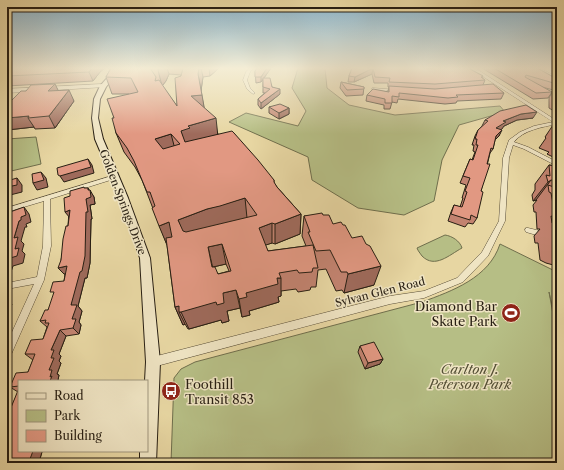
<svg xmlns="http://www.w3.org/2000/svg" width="564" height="470" viewBox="0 0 564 470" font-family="'Libre Caslon Text',serif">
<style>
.green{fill:#b6be85;stroke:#6f6e4c}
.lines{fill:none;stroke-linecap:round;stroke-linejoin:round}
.minor-casing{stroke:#584d37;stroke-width:1}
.tertiary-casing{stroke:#584d37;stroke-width:1}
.secondary-casing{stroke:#281f13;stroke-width:2}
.minor{fill:#efe4c3;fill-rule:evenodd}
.tertiary{fill:#efe4c3;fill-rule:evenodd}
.secondary{fill:#efe4c3;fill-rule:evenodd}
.wall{fill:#c28370;stroke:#281f13;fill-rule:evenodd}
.shaded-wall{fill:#9e6a5b;stroke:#281f13}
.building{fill:#e19882;stroke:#281f13;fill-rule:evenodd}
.labels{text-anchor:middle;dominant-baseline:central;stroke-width:3;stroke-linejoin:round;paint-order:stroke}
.street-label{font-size:11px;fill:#281f13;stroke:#efe4c3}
.near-poi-label{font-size:13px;fill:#281f13;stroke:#efe4c3;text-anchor:end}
.near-park-label{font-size:13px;font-style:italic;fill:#534f35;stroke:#efe4c3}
</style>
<rect width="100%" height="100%" fill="#e7d6a2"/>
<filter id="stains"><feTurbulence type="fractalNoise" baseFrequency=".005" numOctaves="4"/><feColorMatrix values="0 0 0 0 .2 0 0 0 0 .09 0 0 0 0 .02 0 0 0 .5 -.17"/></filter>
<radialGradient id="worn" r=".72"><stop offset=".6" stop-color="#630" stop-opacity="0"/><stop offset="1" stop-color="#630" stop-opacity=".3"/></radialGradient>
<path class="green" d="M298,68H325L327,88L349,105L395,115L500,106L505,112L459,125L442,160L434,201L404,215L358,208L312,180L308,157L229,122L246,113L298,126L306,111L292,88Z
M36,137L41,164L7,172V139Z
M445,235C452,236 460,241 462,248C449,255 435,269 422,256C420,253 418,251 417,248Z
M500,244L557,272V327L549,292L557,336V463H171L174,378L181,369L195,362L422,302C452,291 489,278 500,244Z"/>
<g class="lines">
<g class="minor-casing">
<path id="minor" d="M250,68H254L250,72L247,80L250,88L255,93L253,94L247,89L243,80L246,72Z
M470,68H475L557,121V124C543,127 523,130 514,142L528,147L557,162V166L524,149L513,145L509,158L505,221L488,256L463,282L424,298L390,304L153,367L150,365L148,362L150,359L153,357L390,296L424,291L457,278L482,252L499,221L503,158L509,140L520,132L534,126L553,122Z
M534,68H539L557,77V80Z
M373,88L398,90L400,91L398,92L374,90L372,89Z
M115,175L117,176V178L50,199L51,246L44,280L10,357L7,359V343L34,284L7,289V283L37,277L43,246L44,201L7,212V208Z
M526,228H528L557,235V241L526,232L525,230Z"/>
</g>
<g class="tertiary-casing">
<path id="tertiary" d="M103,84L105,85V87L7,93V89Z"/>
</g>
<g class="secondary-casing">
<path id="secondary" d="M116,68H121L106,87L100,99L98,118L103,139L128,198L150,258L160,362L156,463H140V451H147V381H145L146,362L140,258L120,198L95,139L92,118L94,99L100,86Z"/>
</g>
<use href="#minor" class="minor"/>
<use href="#tertiary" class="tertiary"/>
<use href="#secondary" class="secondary"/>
</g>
<path class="wall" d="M7,68L100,72L93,81L7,86Z
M111,68H219L210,76L203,77L201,90L204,109L218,134L274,180V183L277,187L301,214L300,234L275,244L272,243L265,245L268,251L306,246L302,236L304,216L323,215L333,224L374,285L344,293L342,290L336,291L326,269L318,270L316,287H311L310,290L298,292L296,289L281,291V296L278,297L279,302L249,311L250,315L242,317L240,308L227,311L229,321L222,323L221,320L189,329H188L185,324L183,325L175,307L167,245L142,180L135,167L124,152L116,133L114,118L129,94H112L106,77ZM169,74L181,75L177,106L162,86L166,81ZM226,264L229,271L218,274L213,267Z
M271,68L264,78L272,87L280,94L261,109L258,105V99L265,93H263V80L261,82L256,83L255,71Z
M352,68H472L471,70L483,76L482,78L485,80L483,85L504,93L501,99L457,101L456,103L445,104L398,99L397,103L392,102L390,109H384V105L366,101L367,95L388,91L389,87H388V83H374L372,74L354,82H348L349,76Z
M482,68H537L557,79V91L542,87L552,92L548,98L533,99Z
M341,82L364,87L363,95L346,96L340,88Z
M55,84L58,91L74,101L55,128L35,129L34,127L7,130V105L26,91Z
M552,92L557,95V113L549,108V98Z
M269,107L289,108V114L279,119L269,113Z
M533,118L517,120L504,126L501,129L499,136L495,140L493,149L490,153L481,191L477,218L473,224L468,223L465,227L448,221L451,212L454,205L460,207L463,198H462L466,185L460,183L470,159L472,160L475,152L473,151L474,145H472L475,136L478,130L482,126L485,120Z
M557,119V159L547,154L549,152L539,148L546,138L545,137Z
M549,165L555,166L557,165V266L546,263L540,260L538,243H535L534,236L540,229H537L536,212H534L533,205L537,200L533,201L532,195L535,190V184Z
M85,188L89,190L94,197L95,204L90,205L92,219H91L90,263L87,278H85L78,306L82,311L79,322L81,325L79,334L66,336L59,354L61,356L59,361L61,363L57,374L59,375L58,380V381H19V451L42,452L39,462L30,463H7L10,410L18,392L10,387L28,372L33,360L25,354L43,339L47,327L40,321L48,310L64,281L65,274H64L61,260L68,226L70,196Z
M360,346L383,359L380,364L365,369L358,352Z"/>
<path class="shaded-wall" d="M92,68H105L100,72L93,81L89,72Z
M159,68H167L169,74L166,81L162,86L158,70Z
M199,68H201L203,77L201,91L198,74Z
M209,68H219L210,76Z
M267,68H271L261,82V77Z
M373,68L372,74L354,82L355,77Z
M55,84L60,94L48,91Z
M280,89V94L261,109V103Z
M69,90L74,101L55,128L49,116Z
M202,95L205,112L191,96Z
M289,108V114L279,119V113Z
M537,112L533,118L517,120L504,126L502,129L493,134L496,128L503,121L521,114Z
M29,116L28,118L34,127L7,130V118Z
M216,118L218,137L185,150L181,131L188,126Z
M502,130L499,136L493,142L496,136Z
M171,134L176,153L161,158L155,139Z
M88,159L92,165L94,173L64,182L60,176Z
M41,172L46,178L48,187L37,190L33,183Z
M17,178L22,185V192L10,195L7,191V187Z
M551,180L536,200L533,201L548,182Z
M88,188L91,193L90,190L94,197L95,204L90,205L92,219H91L90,263L87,278H85L78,306L82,311L79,322L81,325L79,334L73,328L71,305L86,199L88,190Z
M245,198L247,218L185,239L178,220L207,209Z
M24,207L29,214L31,222L26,224L27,227H25L21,241L24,244L22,251L25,254L23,263L13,266L11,272L7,273V259L15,249L14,238L19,221L21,217Z
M70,210V218L65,212Z
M301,214L300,234L275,244V224Z
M169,222L176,242L167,245L159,226Z
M272,223V243L260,247L259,228Z
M222,244L226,264L213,267L217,286L208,247Z
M67,266L72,273L64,274L58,268Z
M381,266L374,285L344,293L348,274Z
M277,278H281V296L278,297L279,302L249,311L250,315L242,317L239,299L246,293Z
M236,290L240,308L227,311L229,321L222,323L221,320L189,329L181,312H179L185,324L183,325L175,307L223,293Z
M7,300L12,304L7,318Z
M60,330L66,336L59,354L61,356L59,361L61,363L57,374L59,375L58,380V381H50L49,370L51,350Z
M383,359L380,364L365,369L368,363Z
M26,451H39L42,452L39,462L30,459Z
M16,461L23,463H15Z"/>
<path class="building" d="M7,68H92L89,72L7,76Z
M111,68H150L156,77L155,81L159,80L177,106L175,78L181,76L183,68H199L198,74L202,95L191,96L216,118L188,126L190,128L181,131L185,142L232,131L234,133L258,160L274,180V182L277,187L301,214L275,224L272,223L259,228L268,251L313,245L318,268H313L312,272L299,273L297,270L279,273L281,278H277L278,284L246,293L247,297L239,299L236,290L223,293L224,303L217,305L216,302L181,312H179V306L175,307L166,238L172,237L169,222L159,226L152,208L155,206L150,192H147L134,161L127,148L116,133L112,118H114L107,99L138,92L131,78L106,77ZM171,134L180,144L163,149L155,139ZM245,198L257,215L186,232L183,231L178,220L207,209L220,206ZM222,244L231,271L218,274L215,267H212L208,247Z
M257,68H267L261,77H255V71Z
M352,68H373L355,77L349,76Z
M373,68H468L483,76L481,77L485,80L435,84L389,82L390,78L375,77Z
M494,68H537L557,79V84L526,75L525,77L552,92L536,93Z
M263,78H270L272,87L280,89L261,103L258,99L270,89L263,87Z
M341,82L364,87V89L347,90Z
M55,84L48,91L69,90L49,116L28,118L29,116L7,118V105L21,91H26L31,85Z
M493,84L504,93L456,95L458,97L448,98L399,93V97L392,96V103H385V99L367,95L373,89L389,92V86L435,89Z
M552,92L557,95V104L553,102Z
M280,104L289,108L279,113L269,107Z
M526,105L537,112L521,114L503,121L506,122L496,128L502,130L496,136L493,149L491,148L487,164H490L481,191L483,192L477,218L471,215L470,220L451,214L454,205L462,207L467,192L465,191L470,178L463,176L470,159L473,160L478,145H476L477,139H475L478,130L488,121L485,120L500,111Z
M557,126V131L552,129Z
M88,159L91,167L60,176L58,175L57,168Z
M549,165L555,166L557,165V181L551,180L548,182L546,175L550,176Z
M41,172L44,180L33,183L32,174Z
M17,178V185L7,187V181Z
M548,185L557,188V210L554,209L551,193L549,192Z
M84,187V188H88V190H90L91,197L86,199L88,212H86L85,256L82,271L80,272L71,305H77L72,319H76L73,328L60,330L51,350H54L51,358H54L49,370H52L50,377L52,376L50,381H19V386L10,387L16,373L28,372L35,354H25L31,340L43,339L49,323H45L46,320L40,321L45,310H48L54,292H50L53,282L64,281L67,266L58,268L61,260L63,239L66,226H68L70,210L65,212L64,198L70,196V191Z
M24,207L26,215L21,217V220L19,221L14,238L18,237L15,249L19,248L17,256L7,259V213Z
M322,213L323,215H329L333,224L341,222L343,225H345L352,238L362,236L366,244L370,246L381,266L348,274L347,272H341L330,250L316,251L308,232H310L304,216Z
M551,216L557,218V234L555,224L552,223Z
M374,342L383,359L368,363L360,346Z
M19,388V451H33L30,459L16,461L15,463H7V410H10Z"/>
<linearGradient id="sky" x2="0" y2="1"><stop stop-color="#88b6d0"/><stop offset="0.51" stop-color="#f4edd5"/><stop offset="1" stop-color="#f4edd5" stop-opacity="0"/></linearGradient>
<rect width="564" height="134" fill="url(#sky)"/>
<defs>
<g id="stadium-disc" transform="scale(1)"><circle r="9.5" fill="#8f2418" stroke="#efe4c3"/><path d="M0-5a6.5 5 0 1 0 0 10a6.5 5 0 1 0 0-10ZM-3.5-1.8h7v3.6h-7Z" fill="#fff"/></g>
<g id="bus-disc" transform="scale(1)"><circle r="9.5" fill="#8f2418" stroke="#efe4c3"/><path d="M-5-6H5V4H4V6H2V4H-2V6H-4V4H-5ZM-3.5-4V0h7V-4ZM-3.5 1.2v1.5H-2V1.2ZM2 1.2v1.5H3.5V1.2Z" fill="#fff"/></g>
</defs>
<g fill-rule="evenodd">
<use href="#stadium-disc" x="511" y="313"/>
<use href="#bus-disc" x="171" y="391"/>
</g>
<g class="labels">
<g class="street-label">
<text transform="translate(123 202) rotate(69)">Golden Springs Drive</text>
<text transform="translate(380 292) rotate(-14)">Sylvan Glen Road</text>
</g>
<g class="near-poi-label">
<text x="497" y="306">Diamond Bar<tspan x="497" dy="15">Skate Park</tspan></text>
<text x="185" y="384" text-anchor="start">Foothill<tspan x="185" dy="15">Transit 853</tspan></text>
</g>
<g class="near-park-label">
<text x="470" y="369">Carlton J.<tspan x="470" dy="15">Peterson Park</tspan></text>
</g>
</g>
<rect width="564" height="470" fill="none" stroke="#e7d6a2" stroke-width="24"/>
<rect x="8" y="8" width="548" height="454" fill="none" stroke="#281f13" stroke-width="2"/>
<rect x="12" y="12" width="540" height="446" fill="none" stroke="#281f13"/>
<rect x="18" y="380" width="130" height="72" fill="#efe4c3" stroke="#9f957d"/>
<rect x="26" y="393" width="20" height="6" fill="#efe4c3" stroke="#9f957d"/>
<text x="54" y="400" font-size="12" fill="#281f13">Road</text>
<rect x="26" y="410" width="20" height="12" fill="#b6be85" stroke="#9f957d"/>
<text x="54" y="420" font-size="12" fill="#281f13">Park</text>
<rect x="26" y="430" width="20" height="12" fill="#e19882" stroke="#9f957d"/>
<text x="54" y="440" font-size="12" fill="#281f13">Building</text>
<rect width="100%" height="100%" filter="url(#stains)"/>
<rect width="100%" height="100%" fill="url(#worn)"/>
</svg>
